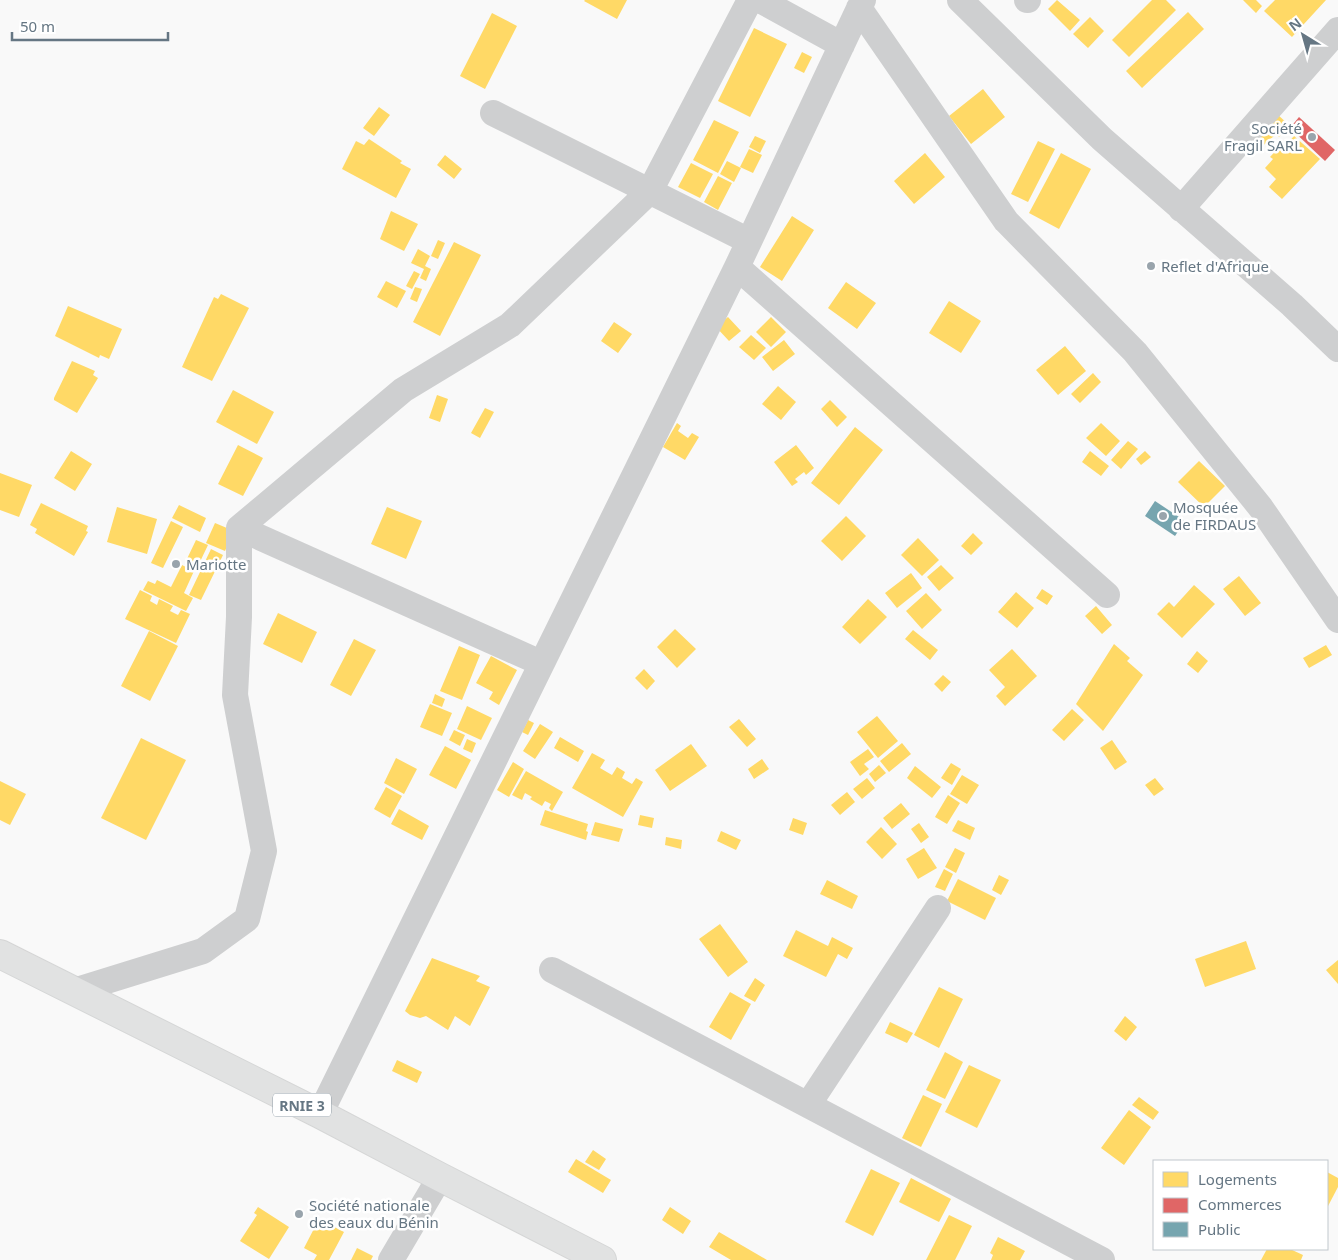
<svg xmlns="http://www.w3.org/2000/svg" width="1338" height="1260" viewBox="0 0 1338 1260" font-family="'Noto Sans',sans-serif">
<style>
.homes{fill:#ffd966}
.shops{fill:#e06666}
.public{fill:#76a5af}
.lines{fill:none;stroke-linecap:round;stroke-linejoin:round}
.highway-casing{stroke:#d5d6d6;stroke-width:30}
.minor{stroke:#cecfd0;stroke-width:26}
.highway{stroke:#e1e2e2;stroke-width:28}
.poi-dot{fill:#99a4ac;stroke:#fff;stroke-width:2}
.labels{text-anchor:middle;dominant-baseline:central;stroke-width:5;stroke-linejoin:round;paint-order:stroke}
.shield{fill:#fff;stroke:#939fa8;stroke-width:1}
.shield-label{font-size:14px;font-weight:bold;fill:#657683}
.poi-label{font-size:15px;fill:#657683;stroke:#fff;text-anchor:start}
</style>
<rect width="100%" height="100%" fill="#f9f9f9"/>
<path class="homes" d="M585,0H627L617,19L584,1Z
M1057,0L1080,20L1070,31L1048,9Z
M1152,0H1166L1176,10L1129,57L1112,40Z
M1243,0H1256L1262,6L1256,13Z
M1275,0H1326L1292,37L1264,11Z
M1188,12L1204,29L1142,88L1126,71Z
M492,13L517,26L485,89L460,76Z
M1090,17L1104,31L1088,48L1073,34Z
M754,28L787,44L750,117L718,101Z
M802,52L812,57L804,73L794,68Z
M983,89L1005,117L971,144L949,116Z
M379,107L390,115L374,136L363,128Z
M1277,114L1289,125L1279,137L1267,126Z
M714,120L739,132L718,173L693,160Z
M1265,127L1274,136L1257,151L1249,142Z
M755,136L766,141L760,153L749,147Z
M1294,136L1320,159L1282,199L1269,187L1276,179L1265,168L1273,159L1270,157L1284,142L1286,145Z
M369,139L402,161L400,163L411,169L396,198L342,169L356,141L364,145Z
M1038,141L1055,149L1028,202L1011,194Z
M749,149L762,155L753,173L740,167Z
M925,153L945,177L914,204L894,181Z
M1061,153L1091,169L1059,229L1029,213Z
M445,155L462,169L454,179L437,165Z
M727,161L741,168L734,182L720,174Z
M691,163L713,174L700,198L678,187Z
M718,176L732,183L718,210L704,202Z
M391,211L418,224L404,251L380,239Z
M792,216L814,230L782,281L760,267Z
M438,240L445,243L438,259L431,256Z
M454,242L481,255L440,336L413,322Z
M418,249L430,256L425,266L431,269L426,281L420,278L424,269L411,263Z
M414,271L420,274L412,289L406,286Z
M386,281L406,291L397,308L377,297Z
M846,282L876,303L857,329L828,308Z
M415,287L422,289L417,302L410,299Z
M221,294L249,308L212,381L182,367L214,297L218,299Z
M949,301L981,321L961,353L929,333Z
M68,306L122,329L109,359L100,355L99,358L55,336Z
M728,317L741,331L729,341L716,327Z
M771,317L786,332L771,347L756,332Z
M614,322L632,334L618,353L601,341Z
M751,335L766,348L754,360L739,347Z
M784,340L795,354L773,371L762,357Z
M1065,346L1086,371L1058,395L1036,370Z
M72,361L95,371L93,375L98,378L77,413L54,400V398Z
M1093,373L1101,382L1080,403L1071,394Z
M778,386L796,402L781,420L762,404Z
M233,390L274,412L257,444L216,422Z
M437,395L448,399L440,422L429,418Z
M830,400L847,417L837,427L821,409Z
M485,408L494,412L480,438L471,433Z
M677,423L681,426L678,431L688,438L692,433L699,437L685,460L663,447Z
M1101,423L1120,441L1106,456L1086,438Z
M855,427L883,450L839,505L811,483Z
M1128,441L1138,449L1121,469L1111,460Z
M238,445L263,458L243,496L218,484Z
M796,445L814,468L806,475L804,472L795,479L798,482L792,486L774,462Z
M71,451L92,464L75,491L54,478Z
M1090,451L1109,466L1101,476L1082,462Z
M1145,451L1151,457L1141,465L1136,459Z
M1199,461L1225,486L1204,507L1178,482Z
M0,473L32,485L19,517L0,510Z
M41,503L88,526L86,531L88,532L74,556L35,533L37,529L30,525Z
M179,505L206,518L200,532L172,518Z
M117,507L157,519L147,554L107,542Z
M387,507L422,521L406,559L371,544Z
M846,516L866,536L842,561L821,541Z
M171,521L183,527L163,568L151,563Z
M215,523L234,531L225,551L206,543Z
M973,533L983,543L971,555L961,546Z
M918,538L939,560L922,576L901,555Z
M196,540L208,545L197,568L185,563Z
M211,549L223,555L201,600L189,595Z
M182,565L194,571L184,593L193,598L186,611L143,590L148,581L155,584L157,580L171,587Z
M941,565L954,578L939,591L927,577Z
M911,573L922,588L897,608L885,593Z
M1239,576L1261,603L1245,616L1223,589Z
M1194,585L1215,604L1182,638L1157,614L1169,602L1174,607Z
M1042,589L1053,596L1047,605L1036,598Z
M140,590L152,596L150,601L157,605L159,599L173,606L170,611L178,615L181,610L190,614L176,643L125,619Z
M1016,592L1034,608L1017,628L998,612Z
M926,593L942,610L922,629L906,611Z
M868,599L887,617L860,644L842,627Z
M1096,606L1112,625L1102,634L1085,616Z
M278,613L317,632L302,663L263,644Z
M675,629L696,649L677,668L657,647Z
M913,630L938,650L930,660L905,639Z
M149,631L178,646L150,701L121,686Z
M354,639L376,650L351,696L330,685Z
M1114,644L1130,658L1127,661L1143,675L1103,731L1076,704Z
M1326,645L1332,655L1309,668L1303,658Z
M459,646L480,655L462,700L440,691Z
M1012,649L1037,676L1005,706L996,696L1005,687L989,670Z
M1197,651L1208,661L1198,673L1187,664Z
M491,656L517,670L499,705L489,699L493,692L476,683Z
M644,669L655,681L647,690L635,678Z
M943,675L951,682L942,692L934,684Z
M435,694L445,699L442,707L432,703Z
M430,704L452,713L442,736L420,727Z
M467,706L492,718L481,740L457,729Z
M1072,709L1084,720L1064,741L1052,730Z
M877,716L898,741L878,758L857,732Z
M739,719L756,739L747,747L729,727Z
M528,720L534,723L528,735L522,732Z
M540,724L553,732L535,759L523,751Z
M454,730L465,735L460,746L449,740Z
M560,737L584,751L578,762L554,748Z
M141,738L186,760L146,840L101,818Z
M467,739L476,743L472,753L463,749Z
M1112,740L1127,762L1115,770L1100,748Z
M902,743L911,754L889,772L880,761Z
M691,744L707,766L670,791L655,770Z
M445,746L471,760L456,789L429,775Z
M868,749L874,757L864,764L869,769L860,776L850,762Z
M592,753L605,760L600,768L612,775L617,767L625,772L622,778L632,784L636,778L643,782L623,817L572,788Z
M396,758L417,769L404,794L384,783Z
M762,759L769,769L754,779L748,769Z
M513,762L524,769L509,797L497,790Z
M951,763L961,769L952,785L941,778Z
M879,765L886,773L875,782L869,774Z
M915,766L941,787L932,798L907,778Z
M526,771L563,792L552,811L549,808L551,804L545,801L542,806L530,799L532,797L525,793L522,800L512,795Z
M962,775L979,785L967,804L950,794Z
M867,778L875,788L862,799L853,789Z
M1155,778L1164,789L1154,796L1145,785Z
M0,781L26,794L10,825L0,820Z
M386,787L402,796L390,818L374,809Z
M847,792L855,802L840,815L831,805Z
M948,795L960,803L947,824L935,817Z
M901,803L910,814L892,829L883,818Z
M399,809L429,826L422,840L391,824Z
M545,810L588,824L586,831L588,832L586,840L540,825Z
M640,815L654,818L652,828L638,825Z
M793,818L807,823L803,835L789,830Z
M958,820L975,828L970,840L952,831Z
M595,822L623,829L619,842L591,835Z
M919,823L929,837L921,843L911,829Z
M881,827L897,844L882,859L866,842Z
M721,831L741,840L736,850L717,841Z
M666,837L682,840L681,849L665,845Z
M924,848L937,868L918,879L906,859Z
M955,848L965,853L956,873L945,867Z
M944,869L953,874L945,891L935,887Z
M999,875L1009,880L1001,895L992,890Z
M958,879L996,898L985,920L947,901Z
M827,880L858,896L852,909L820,894Z
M720,924L748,962L728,977L699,939Z
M796,930L828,946L832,937L853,948L847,959L838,954L826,977L783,956Z
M1246,941L1256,969L1205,987L1195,959Z
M432,958L480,976L476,981L490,987L470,1026L455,1016L448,1030L426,1016L420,1018L410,1015L405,1011Z
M1338,960V984L1326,970Z
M755,978L765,985L755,1002L744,996Z
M939,987L963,999L939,1048L914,1035Z
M730,992L751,1004L731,1040L709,1027Z
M1125,1016L1137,1027L1126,1041L1114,1031Z
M890,1022L913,1033L907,1043L885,1033Z
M945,1052L963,1062L945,1099L926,1090Z
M397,1060L422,1072L417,1083L392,1071Z
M969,1065L1001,1080L977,1128L945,1112Z
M923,1095L942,1104L921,1147L902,1138Z
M1139,1097L1159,1112L1153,1120L1132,1105Z
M1129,1110L1151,1127L1124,1165L1101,1148Z
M593,1150L606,1159L599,1170L585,1162Z
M576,1159L611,1180L603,1193L568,1172Z
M871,1169L900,1183L873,1236L845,1222Z
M1327,1172L1338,1178V1187L1327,1208Z
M911,1178L951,1199L939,1222L899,1202Z
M258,1207L289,1227L269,1259L240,1241L257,1215L254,1213Z
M670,1207L691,1221L683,1234L662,1220Z
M949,1215L972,1226L955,1260H926Z
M319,1219L344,1232L329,1260H314L317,1255L304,1248Z
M719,1232L767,1260H731L709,1247Z
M998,1237L1025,1251L1020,1260H991L993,1255L990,1253Z
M357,1248L373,1256L371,1260H351Z
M1267,1249H1290L1303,1255L1301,1260H1261Z"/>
<path class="shops" d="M1299,117L1335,150L1325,161L1290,128Z"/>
<path class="public" d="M1155,501L1185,521L1175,536L1145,516Z"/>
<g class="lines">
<g class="highway-casing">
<path id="highway" d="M0,954L320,1114L440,1177L602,1260"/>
</g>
<path class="minor" d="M760,0L842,45
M960,0L1102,139L1292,305L1338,349
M1027,0H1028
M859,8L1006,221L1135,352L1261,508L1338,620
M493,113L749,241
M1181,209L1338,30
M737,267L1107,595
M239,528L541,663
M552,970L1102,1260
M74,991L203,951L247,919L264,851L235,695L239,617V528L403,390L510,325L650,191L750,0
M808,1105L938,908
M320,1114L737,267L863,0
M391,1260L440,1177"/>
<use href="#highway" class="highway"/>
</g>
<g class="poi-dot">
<circle cx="1312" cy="137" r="5"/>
<circle cx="1151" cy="266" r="5"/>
<circle cx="1163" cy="516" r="5"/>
<circle cx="176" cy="564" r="5"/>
<circle cx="299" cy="1214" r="5"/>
</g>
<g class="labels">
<rect class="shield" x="273" y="1093.5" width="58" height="23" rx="4"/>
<g class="shield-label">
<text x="302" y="1105">RNIE 3</text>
</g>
<g class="poi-label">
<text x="1302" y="128" text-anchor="end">Société<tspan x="1302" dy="17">Fragil SARL</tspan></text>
<text x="1161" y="266">Reflet d'Afrique</text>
<text x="1173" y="507">Mosquée<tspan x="1173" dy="17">de FIRDAUS</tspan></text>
<text x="186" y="564">Mariotte</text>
<text x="309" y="1205">Société nationale<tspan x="309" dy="17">des eaux du Bénin</tspan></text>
</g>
</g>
<rect x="1153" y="1160" width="175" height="90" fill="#ffffff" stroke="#c1c8cd"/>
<rect x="1163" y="1172" width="25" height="15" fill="#ffd966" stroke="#c1c8cd"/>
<text x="1198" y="1185" font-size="15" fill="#657683">Logements</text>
<rect x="1163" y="1198" width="25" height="15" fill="#e06666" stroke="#c1c8cd"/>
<text x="1198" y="1210" font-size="15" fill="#657683">Commerces</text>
<rect x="1163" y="1222" width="25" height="15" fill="#76a5af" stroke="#c1c8cd"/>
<text x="1198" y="1235" font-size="15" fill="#657683">Public</text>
<g transform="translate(1303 35) rotate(323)" stroke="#ffffff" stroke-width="4" paint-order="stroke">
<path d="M0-4L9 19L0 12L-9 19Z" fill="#657683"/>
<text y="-8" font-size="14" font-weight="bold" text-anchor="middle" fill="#657683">N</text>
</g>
<path d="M12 32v8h156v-8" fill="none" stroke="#657683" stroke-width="2.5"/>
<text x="20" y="32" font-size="15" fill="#657683" stroke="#ffffff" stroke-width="4" paint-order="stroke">50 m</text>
</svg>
